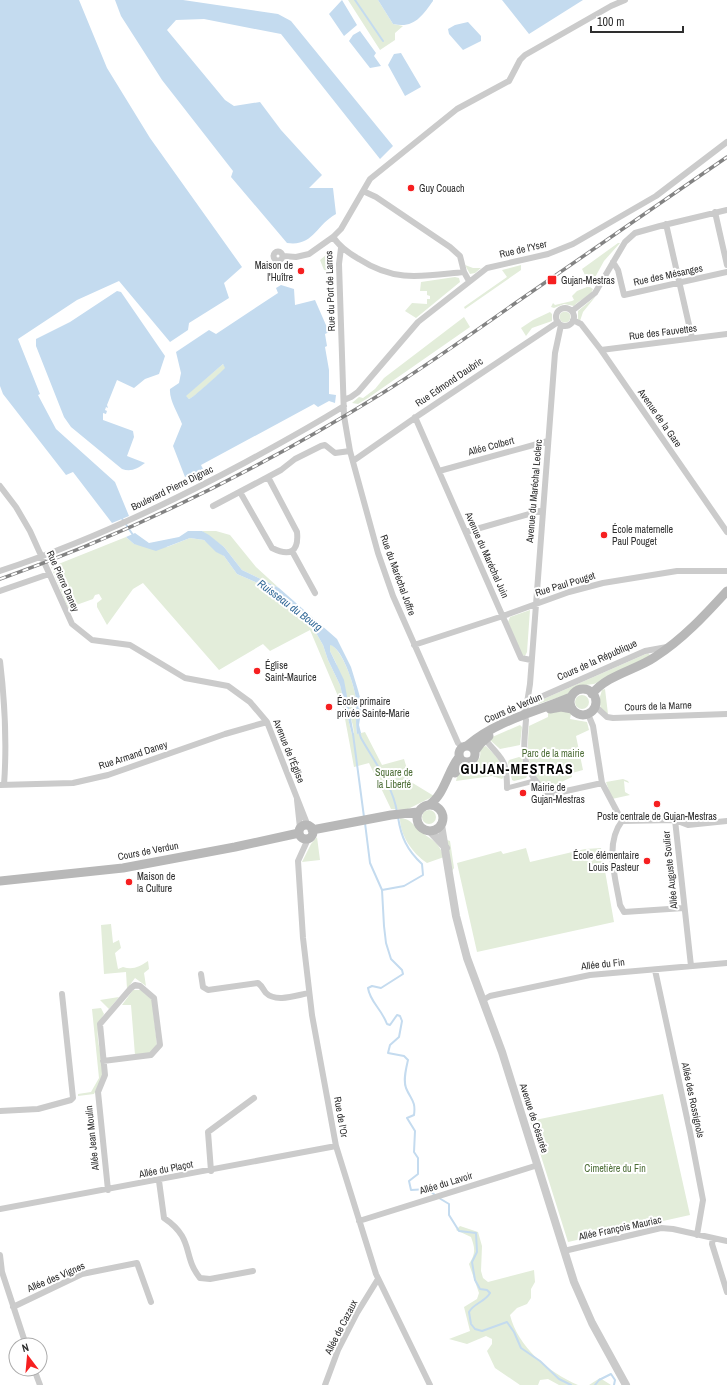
<svg xmlns="http://www.w3.org/2000/svg" width="727" height="1385" viewBox="0 0 727 1385" font-family="'Archivo Narrow',sans-serif">
<style>
.green{fill:#e3edda}
.water{fill:#c4dbef;fill-rule:evenodd}
.lines{fill:none;stroke-linecap:round;stroke-linejoin:round}
.stream{stroke:#c4dbef;stroke-width:2}
.pedestrian{stroke:#cbcbcb;stroke-width:5}
.minor{stroke:#cbcbcb;stroke-width:6}
.tertiary{stroke:#cbcbcb;stroke-width:8}
.secondary{stroke:#b8b8b8;stroke-width:9}
.rail-casing{stroke:#838383;stroke-width:3.5}
.rail{stroke:#fff;stroke-width:2;stroke-dasharray:6;stroke-linecap:butt}
.poi-dot{fill:#f61f20;stroke:#fff;stroke-width:1.5}
.labels{text-anchor:middle;dominant-baseline:central;stroke-width:4;stroke-linejoin:round;paint-order:stroke}
.poi-label{font-size:10px;fill:#2e2e2e;stroke:#fff;text-anchor:start}
.street-label{font-size:10px;fill:#2e2e2e;stroke:#fff}
.park-label{font-size:10px;fill:#4d6e37;stroke:#fff}
.water-label{font-size:11px;font-style:italic;fill:#346a98;stroke:#fff}
.district-label{font-size:14px;font-weight:bold;letter-spacing:1px;fill:#000;stroke:#fff}
</style>
<rect width="100%" height="100%" fill="#fff"/>
<path class="green" d="M348,0H378L393,24L403,26L395,33V40L380,50Z
M618,243H620L604,261L593,281H588L582,269Z
M326,255L333,257L334,272L324,270L320,260Z
M465,265L473,268H481L475,273L470,274Z
M521,265V270L465,309L464,307L507,277L502,270Z
M455,277L459,278L460,282L416,318L405,311L412,303L427,304V299H430V296L427,295V291H420L421,282Z
M587,287H590L593,289C590,299 580,298 574,306L564,304L554,308L551,307L553,303L555,305L572,301L574,300L572,296L577,291Z
M596,296L583,312L580,321L578,319V311Z
M559.5 317a5.5 5.5 0 1 1 11 0a5.5 5.5 0 1 1-11 0Z
M550,312L552,314V321L532,328L526,336L521,328L533,320Z
M464,317L470,327L368,398L358,404L352,403L359,397L363,398L375,389L384,378Z
M223,364L226,368C220,373 194,398 189,399L185,396Z
M202,531H216L230,535L256,567L279,588L242,570L224,547Z
M126,537L134,544L167,547L190,538L204,540L224,556L237,574L260,584L307,617L323,645L328,660L340,685L352,735H354L353,726L336,663L330,651L329,644C342,647 355,687 356,699C357,711 355,722 357,734L365,732L382,765L404,759L411,782L434,796L406,810L391,809L369,763L354,767L343,708L310,630L270,651L263,644L219,670L143,583L133,589L107,625L97,607V603L102,599L99,594L95,595L93,599L68,608L51,567Z
M530,610L527,652L525,656L522,655L508,622L510,617Z
M648,653L650,655L648,658L594,684L577,686L566,695L538,704L539,701Z
M605,689L608,714L601,709L599,700L602,690Z
M575 702a7 7 0 1 1 14 0a7 7 0 1 1-14 0Z
M550,710H565L571,714L570,719L587,722L589,730L576,736L583,770L572,773V777L557,784V787C525,790 527,747 529,726L548,717V713Z
M520,725L522,727L520,745L500,749L490,740V738Z
M486,746C496,756 504,763 503,778L502,779L492,776L456,781L458,773C467,767 483,763 480,751L482,747Z
M519,757L522,758L527,776L526,778L514,781L512,780L508,762L509,760Z
M623,779L628,781L629,783L624,781L625,792L630,795L612,799L606,782Z
M422 817a7 7 0 1 1 14 0a7 7 0 1 1-14 0Z
M400,818C409,819 410,821 416,827C428,840 437,837 444,857L427,863C412,853 400,835 400,818Z
M317,837L320,860L302,862L311,844Z
M447,840L450,841L454,868L452,871Z
M526,848L530,862L585,849L601,848L614,922L477,952L457,863L501,851L503,854Z
M111,924L113,943L119,940L121,948L115,953L118,969L123,967C133,970 139,967 148,961L149,969L144,973L146,986L135,978L127,989L126,972L104,974L101,925Z
M133,990H141L152,1000L157,1045L150,1053L135,1055L131,1005H122Z
M119,997L109,1009L100,1000Z
M101,1008L104,1014C89,1035 106,1056 102,1076C101,1082 97,1088 94,1094L78,1096V1094L91,1092L99,1078L92,1009Z
M663,1094L690,1215L568,1242L530,1121Z
M460,1226L478,1232L482,1246L481,1271L483,1278L488,1282L534,1270L535,1282L531,1289V1298L527,1304L517,1308L510,1315C518,1347 548,1372 578,1385H559L548,1379L540,1380L538,1385H520L495,1368L487,1351L492,1344V1339L486,1336L467,1344L449,1339L470,1331L464,1307L477,1299L479,1293L469,1264C476,1253 475,1248 471,1237L456,1230Z
M600,1378L611,1385H589Z"/>
<path class="water" d="M0,0H79L107,68L150,138L242,267L224,283L229,298L189,323L188,330L170,342L119,281L77,300L18,339L40,394L38,395L56,429L115,482L129,516L112,523L73,472L66,475L3,394L0,386Z
M115,0H183L278,14L291,21L393,146L380,159L281,34L204,19L176,20L167,30L225,100L234,106L260,102L281,130L322,175L309,188H333L336,214C316,225 313,247 287,243L231,177L233,171L162,80L121,16Z
M342,0L357,25L344,36L329,14Z
M378,0H433V1C422,16 414,29 393,24Z
M502,0H583L529,34Z
M468,22L481,36V41L463,50L449,34L448,29L455,25Z
M360,31L376,53L374,56L381,66L370,68L349,41L353,35Z
M401,53L421,87L405,96L388,65L394,54Z
M281,285L294,289L295,305L315,300L329,332L325,334L327,346L325,347L329,370V394L336,395L335,403L329,401L318,407L314,404L201,465L203,469L185,477L173,446L182,424C178,413 169,400 170,389L179,383L181,373L176,352L209,330L216,334L278,293L276,288ZM223,364L225,368C220,373 193,398 189,399L186,396Z
M117,291L121,292L165,356L159,374L145,379L134,388L117,380L107,405L108,408L106,407L105,410L107,411L106,414L103,413V420L133,431L134,437L127,456L145,463C137,469 131,472 122,469L71,427L64,417L36,346V339L70,322Z
M188,531H202L209,535L224,547L242,570L279,588L337,639L351,667L358,690L362,705L359,725L361,733L357,734C355,722 357,711 356,699C355,687 342,647 330,645V651L344,680L354,735H352L340,685L328,660L323,645L307,617L260,584L237,574L224,556L216,552L204,540L190,538L156,551L134,544L126,537L135,533L149,543L179,537Z"/>
<g class="lines">
<path class="stream" d="M355,0L383,41
M121,517L133,535
M359,732L361,738C374,761 393,786 397,812
M353,734L364,817
M365,823L370,863L382,890L384,926L386,943L391,959L402,970L403,974L381,988L372,986L368,988C370,1002 381,1008 387,1024L390,1025L397,1015L400,1016L402,1021L399,1037L390,1045L388,1053L404,1056L408,1060C406,1069 403,1080 406,1088C411,1100 416,1101 414,1115L407,1118L415,1131L414,1152L418,1158V1174L409,1181L411,1190L428,1189L436,1196
M382,890L404,886L423,875L422,864C407,850 401,837 398,817
M439,1198L449,1204V1215L459,1231L476,1233L477,1252L472,1262L475,1280L480,1289L487,1290L490,1293C485,1302 474,1303 469,1312L471,1324L475,1329L482,1331L507,1322L514,1332L521,1348L540,1361L559,1379L571,1385
M595,1385L599,1380L611,1374L615,1380L614,1385"/>
<path class="pedestrian" d="M507,788L534,781"/>
<path class="minor" d="M363,191L376,197L450,247L460,256L464,272L469,281
M715,212L727,265
M666,224L692,338
M333,237C340,247 348,253 359,259C396,283 423,276 464,272
M341,248L339,264L344,416L350,451L378,553L393,596L458,743L462,747
M273.5 256a4.5 4.5 0 1 1 9 0a4.5 4.5 0 1 1-9 0Z
M283,256L296,257L309,254L333,237L341,229L370,179L457,109L509,81L520,60L525,55L611,6L625,0
M613,262L618,270L624,295L727,272
M556 317a9 9 0 1 1 18 0a9 9 0 1 1-18 0Z
M572,311L595,293L625,242L635,233L660,226L727,210
M573,320L581,324L601,350L727,532
M601,350L727,334
M344,400L351,397L358,392L418,322L487,268L548,254L573,244L656,196L727,142
M415,417L521,658L531,660
M353,461L419,415L558,322
M439,471L548,441
M0,486L16,507L30,531L72,624L92,640L130,645L185,678L228,686L250,702L267,722L308,826
M240,492L272,548C290,557 299,552 297,532L268,477
M213,506L281,470L295,459L321,446L325,445L335,453L350,451
M466,532L543,510
M292,551L315,593
M0,571C85,543 168,504 246,462C279,444 312,426 344,406
M0,591L49,574
M414,645L503,616L569,592L603,583L677,571H727
M0,661C5,703 7,744 4,785
M527,703L645,651L667,647
M595,706L607,717L613,718L727,714
M588,714L593,726L602,783L622,821L675,820L688,825L727,821
M523,715L527,703L530,684L555,353L561,325
M526,720C523,755 521,768 548,795L602,783
M485,739C501,760 507,757 507,788
M0,785L73,783L108,775L225,734L267,722
M297,800L300,828
M675,820L691,966
M622,821C604,844 616,880 620,905L624,912L684,908
M308,839L298,861L303,938L312,1015L336,1146L376,1274L430,1385
M655,970L690,1132L703,1200L697,1235
M201,974L203,987L208,990L258,983C262,986 263,989 266,993C276,1003 297,995 309,993
M483,1000L490,996L590,975L727,963
M103,1061L151,1055L160,1045L154,998L140,986L135,985L131,988L100,1024L105,1075L98,1092L108,1190
M0,1111L38,1109L71,1100L73,1098L62,994
M211,1171L208,1132L254,1098
M159,1181L164,1218C195,1239 182,1256 200,1278L210,1279L253,1271
M0,1209L336,1146
M359,1221L538,1165
M713,1238L712,1244L727,1292
M564,1251L661,1228L673,1229L727,1241
M0,1255L2,1272L26,1345
M13,1307L82,1274L137,1263L151,1302
M34,1369L40,1385
M325,1385L338,1350L357,1313L378,1279"/>
<path class="tertiary" d="M441,825L456,916L467,958L502,1052L574,1282L592,1323L626,1385
M430,831L446,848"/>
<path class="secondary" d="M570 702a13 13 0 1 1 26 0a13 13 0 1 1-26 0Z
M592,694C607,675 636,670 655,657C683,639 705,615 727,591
M550,709L561,707L572,709
M468,745C498,720 536,712 571,697
M459 754a8 8 0 1 1 16 0a8 8 0 1 1-16 0Z
M475,751L481,743L489,736
M455,773L464,762
M429,805C445,794 447,772 459,757
M417 818a13 13 0 1 1 26 0a13 13 0 1 1-26 0Z
M299 832a7 7 0 1 1 14 0a7 7 0 1 1-14 0Z
M312,830L391,815L418,812
M0,881L123,868L235,847L299,833"/>
<g class="rail-casing">
<path id="rail" d="M0,579C133,532 261,468 381,394C426,366 470,335 514,304C585,255 656,206 727,157"/>
</g>
<use href="#rail" class="rail"/>
</g>
<g class="poi-dot">
<circle cx="411" cy="188" r="4"/>
<circle cx="301" cy="271" r="4"/>
<rect x="547" y="275" width="10" height="10" rx="2"/>
<circle cx="604" cy="535" r="4"/>
<circle cx="257" cy="671" r="4"/>
<circle cx="329" cy="707" r="4"/>
<circle cx="523" cy="793" r="4"/>
<circle cx="657" cy="804" r="4"/>
<circle cx="647" cy="861" r="4"/>
<circle cx="129" cy="882" r="4"/>
</g>
<g class="labels">
<g class="poi-label">
<text x="419" y="188">Guy Couach</text>
<text x="293" y="265" text-anchor="end">Maison de<tspan x="293" dy="12">l'Huître</tspan></text>
<text x="561" y="280">Gujan-Mestras</text>
<text x="612" y="529">École maternelle<tspan x="612" dy="12">Paul Pouget</tspan></text>
<text x="265" y="665">Église<tspan x="265" dy="12">Saint-Maurice</tspan></text>
<text x="337" y="701">École primaire<tspan x="337" dy="12">privée Sainte-Marie</tspan></text>
<text x="531" y="787">Mairie de<tspan x="531" dy="12">Gujan-Mestras</tspan></text>
<text x="657" y="816" text-anchor="middle">Poste centrale de Gujan-Mestras</text>
<text x="639" y="855" text-anchor="end">École élémentaire<tspan x="639" dy="12">Louis Pasteur</tspan></text>
<text x="137" y="876">Maison de<tspan x="137" dy="12">la Culture</tspan></text>
</g>
<g class="street-label">
<text transform="translate(523 249) rotate(-13)">Rue de l'Yser</text>
<text transform="translate(668 275) rotate(-12)">Rue des Mésanges</text>
<text transform="translate(330 291) rotate(-92)">Rue du Port de Larros</text>
<text transform="translate(663 332) rotate(-7)">Rue des Fauvettes</text>
<text transform="translate(449 382) rotate(-34)">Rue Edmond Daubric</text>
<text transform="translate(660 418) rotate(55)">Avenue de la Gare</text>
<text transform="translate(491 446) rotate(-15)">Allée Colbert</text>
<text transform="translate(172 488) rotate(-26)">Boulevard Pierre Dignac</text>
<text transform="translate(534 491) rotate(-85)">Avenue du Maréchal Leclerc</text>
<text transform="translate(487 555) rotate(66)">Avenue du Maréchal Juin</text>
<text transform="translate(398 575) rotate(70)">Rue du Maréchal Joffre</text>
<text transform="translate(63 581) rotate(66)">Rue Pierre Daney</text>
<text transform="translate(565 584) rotate(-17)">Rue Paul Pouget</text>
<text transform="translate(597 660) rotate(-24)">Cours de la République</text>
<text transform="translate(658 706) rotate(-2)">Cours de la Marne</text>
<text transform="translate(513 708) rotate(-23)">Cours de Verdun</text>
<text transform="translate(289 751) rotate(68)">Avenue de l'Église</text>
<text transform="translate(133 755) rotate(-18)">Rue Armand Daney</text>
<text transform="translate(148 851) rotate(-11)">Cours de Verdun</text>
<text transform="translate(670 870) rotate(-96)">Allée Auguste Soulier</text>
<text transform="translate(603 964) rotate(-6)">Allée du Fin</text>
<text transform="translate(693 1100) rotate(78)">Allée des Rossignols</text>
<text transform="translate(341 1117) rotate(80)">Rue de l'Or</text>
<text transform="translate(534 1118) rotate(72)">Avenue de Césarée</text>
<text transform="translate(92 1138) rotate(-96)">Allée Jean Moulin</text>
<text transform="translate(166 1169) rotate(-11)">Allée du Plaçot</text>
<text transform="translate(446 1183) rotate(-17)">Allée du Lavoir</text>
<text transform="translate(620 1228) rotate(-12)">Allée François Mauriac</text>
<text transform="translate(56 1277) rotate(-23)">Allée des Vignes</text>
<text transform="translate(341 1327) rotate(-63)">Allée de Cazaux</text>
</g>
<g class="park-label">
<text x="553" y="753">Parc de la mairie</text>
<text x="394" y="772">Square de<tspan x="394" dy="12">la Liberté</tspan></text>
<text x="615" y="1168">Cimetière du Fin</text>
</g>
<g class="water-label">
<text transform="translate(290 605) rotate(37)">Ruisseau du Bourg</text>
</g>
<g class="district-label">
<text x="517" y="769">GUJAN-MESTRAS</text>
</g>
</g>
<g transform="translate(28 1357) rotate(344)"><circle r="19" fill="#ffffff" stroke="#ababab"/>
<path d="M0-3L7 15L0 10L-7 15Z" fill="#f61f20"/>
<text y="-6" font-size="11" font-weight="bold" text-anchor="middle" fill="#2e2e2e">N</text>
</g>
<path d="M591 26v6h92v-6" fill="none" stroke="#2e2e2e" stroke-width="2"/>
<text x="597" y="26" font-size="12" fill="#2e2e2e" stroke="#ffffff" stroke-width="3" paint-order="stroke">100 m</text>
</svg>
